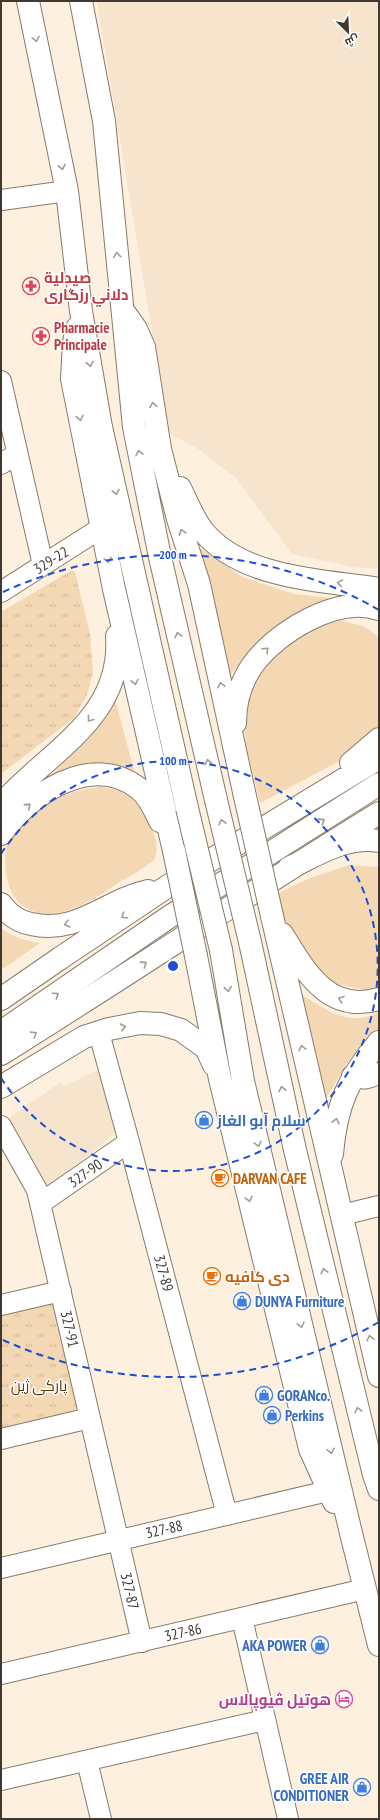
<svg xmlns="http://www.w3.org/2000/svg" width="380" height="1820" viewBox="0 0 380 1820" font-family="'PT Sans Narrow',Cairo,sans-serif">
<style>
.built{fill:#f6e4cd}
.grass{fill:#f4d7b3}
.park{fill:url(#park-tufts)}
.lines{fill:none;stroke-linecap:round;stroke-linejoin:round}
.minor-casing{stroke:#877a6b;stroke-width:22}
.major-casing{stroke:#877a6b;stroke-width:24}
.highway-casing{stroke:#877a6b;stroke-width:24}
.minor{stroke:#fff;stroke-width:20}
.major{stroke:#fff;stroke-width:22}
.highway{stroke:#fff;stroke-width:22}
.highway-bridge-casing{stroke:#877a6b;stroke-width:24;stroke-linecap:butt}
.highway-bridge{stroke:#fff;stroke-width:22}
.oneway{stroke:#9f9c98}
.ring{fill:none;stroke:#1d4ed8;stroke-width:2;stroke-dasharray:7 5}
.labels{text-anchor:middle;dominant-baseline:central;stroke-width:3;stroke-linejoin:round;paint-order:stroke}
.health-label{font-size:15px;font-weight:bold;fill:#be3a42;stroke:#fff;text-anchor:start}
.street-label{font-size:15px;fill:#3f3932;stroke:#fff}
.shop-label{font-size:15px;font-weight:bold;fill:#366cbe;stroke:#fff;text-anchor:start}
.food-label{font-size:15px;font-weight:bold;fill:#c56008;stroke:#fff;text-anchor:start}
.park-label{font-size:15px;fill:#5c3a00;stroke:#fff}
.hotel-label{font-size:15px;font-weight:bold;fill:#b23c85;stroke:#fff;text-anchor:end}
.centre{fill:#1d4ed8;stroke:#fff;stroke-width:2}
.ring-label{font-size:12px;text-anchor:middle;font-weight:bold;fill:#1d4ed8;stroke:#fff;stroke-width:3;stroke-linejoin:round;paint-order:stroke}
</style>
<defs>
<pattern id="park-tufts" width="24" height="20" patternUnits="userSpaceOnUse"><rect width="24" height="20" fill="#f4d7b3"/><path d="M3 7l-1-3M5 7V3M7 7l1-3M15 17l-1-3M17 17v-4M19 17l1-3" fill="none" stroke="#d2b99a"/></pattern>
</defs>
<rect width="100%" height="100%" fill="#fef0de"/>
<path class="built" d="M97,1H379V569L352,567L292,554L236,478L197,448L169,434Z
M99,1069L115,1134L43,1190L9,1125L11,1116L61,1082L65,1086Z"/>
<path class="grass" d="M200,548L242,577L294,594L343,599L282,627L229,675Z
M343,621L363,626L379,637V727L357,752L260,803L246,746L244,715L247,694L264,662L295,635L322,622Z
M115,699L136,778C128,774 119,769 111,766C89,759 66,772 47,779L90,738Z
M100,787C109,788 116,789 124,793C142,803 164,841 154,860C143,869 130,876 118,883C101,895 79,909 58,913C15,919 0,884 7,844C24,811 65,790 100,787Z
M349,865L379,867V985L369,991L333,983L314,967L288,933L277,894L308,879Z
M1,928C12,937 26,941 40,943L1,970Z
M301,994C326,1010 350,1028 379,1012V1029L350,1059L323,1103Z"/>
<path class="park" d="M72,570L75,572L90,634L93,672L87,695L74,718L1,774V612Z
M58,1296L85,1414L1,1435V1310Z"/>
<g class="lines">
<g class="minor-casing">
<path id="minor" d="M1,200L67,191
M1,381L43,565
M1,464L17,454
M1,592L101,528
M99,1033L129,1142L227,1515
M352,1076C363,1080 369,1079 379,1073
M1,1126L37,1190L142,1642
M41,1203L129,1142
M342,1215L379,1206
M1,1305L61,1291
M1,1439L90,1418
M1,1568L328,1491
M242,1618L288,1819
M1,1674L365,1589
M87,1761L101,1819
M1,1780L265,1720"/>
</g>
<g class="major-casing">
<path id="major" d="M1,999L59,959
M1,1054C128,975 252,891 379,813"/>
</g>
<g class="highway-casing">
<path id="highway" d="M28,1L67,191L81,311L101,427L187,808
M81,1L104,121L134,427L160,557L216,800
M124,312L136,329L144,347L160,449L178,519L199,584L244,792
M77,328L74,342L72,379L114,589L174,851
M180,488C187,502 193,518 203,531C242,579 322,580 379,589
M235,723C235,703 241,682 252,666C276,632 337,595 379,609
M351,763L379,739
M1,805C48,751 123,719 117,636
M1,834C29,794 92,752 138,788C149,796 154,809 160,821
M289,868C317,855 347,835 379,841
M1,904C9,915 19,922 31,924C77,935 106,900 148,891
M272,916L379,1376
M282,934C305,971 328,1014 379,999
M250,942L295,1150L374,1475L379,1489
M221,950L243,1081L351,1533L379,1645
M196,956L220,1079L310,1449L334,1502
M59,959L168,886L379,758
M1,1032L169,917L379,784
M1,1087L84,1037L109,1029L140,1023L161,1024L181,1030L206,1048L214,1065
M332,1154C336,1106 348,1078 379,1042"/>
</g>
<use href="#minor" class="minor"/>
<use href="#major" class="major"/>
<use href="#highway" class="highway"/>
<g class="highway-bridge-casing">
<path id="highway-bridge" d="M244,792L272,916
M216,800L250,942
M187,808L221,950
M174,851L196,956"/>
</g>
<use href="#highway-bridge" class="highway-bridge"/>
</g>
<defs><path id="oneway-chevron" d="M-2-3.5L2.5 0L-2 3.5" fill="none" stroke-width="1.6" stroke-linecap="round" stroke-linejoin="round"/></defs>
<g class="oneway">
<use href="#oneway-chevron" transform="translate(36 39) rotate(78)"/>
<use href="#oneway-chevron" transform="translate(62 167) rotate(78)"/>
<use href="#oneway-chevron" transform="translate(117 255) rotate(-96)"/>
<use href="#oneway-chevron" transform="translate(90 364) rotate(80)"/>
<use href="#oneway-chevron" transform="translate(153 405) rotate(-99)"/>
<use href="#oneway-chevron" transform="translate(80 418) rotate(79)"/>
<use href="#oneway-chevron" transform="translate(139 453) rotate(-102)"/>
<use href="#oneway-chevron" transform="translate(116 492) rotate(78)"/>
<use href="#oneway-chevron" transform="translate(182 532) rotate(-108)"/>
<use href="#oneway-chevron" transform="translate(108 560) rotate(78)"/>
<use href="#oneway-chevron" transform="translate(340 583) rotate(-171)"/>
<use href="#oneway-chevron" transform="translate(178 635) rotate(-103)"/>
<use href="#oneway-chevron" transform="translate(266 650) rotate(-44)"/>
<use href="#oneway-chevron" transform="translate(135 682) rotate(77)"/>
<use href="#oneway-chevron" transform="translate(221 685) rotate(-102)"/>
<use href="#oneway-chevron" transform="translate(90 719) rotate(127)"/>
<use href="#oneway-chevron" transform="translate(208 762) rotate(-103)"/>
<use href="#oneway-chevron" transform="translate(28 806) rotate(-40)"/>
<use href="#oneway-chevron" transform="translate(322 821) rotate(-33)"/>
<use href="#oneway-chevron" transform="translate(222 822) rotate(-103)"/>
<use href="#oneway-chevron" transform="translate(124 916) rotate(146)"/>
<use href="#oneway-chevron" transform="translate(67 924) rotate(166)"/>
<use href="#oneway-chevron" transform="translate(144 964) rotate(-33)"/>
<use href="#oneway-chevron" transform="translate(228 989) rotate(81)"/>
<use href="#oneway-chevron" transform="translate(56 995) rotate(-34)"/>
<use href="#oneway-chevron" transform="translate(341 999) rotate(-160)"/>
<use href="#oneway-chevron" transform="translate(123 1027) rotate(-11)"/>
<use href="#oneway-chevron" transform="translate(34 1034) rotate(-32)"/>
<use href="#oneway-chevron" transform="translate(302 1048) rotate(-103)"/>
<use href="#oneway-chevron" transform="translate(282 1089) rotate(-102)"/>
<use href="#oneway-chevron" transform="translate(336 1121) rotate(-77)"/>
<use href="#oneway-chevron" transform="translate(258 1144) rotate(77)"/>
<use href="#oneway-chevron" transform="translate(249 1199) rotate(76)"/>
<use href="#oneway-chevron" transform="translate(324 1271) rotate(-104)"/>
<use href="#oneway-chevron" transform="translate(301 1325) rotate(77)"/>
<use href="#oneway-chevron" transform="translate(370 1338) rotate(-103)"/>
<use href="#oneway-chevron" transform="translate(358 1410) rotate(-104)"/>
<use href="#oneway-chevron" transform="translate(331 1451) rotate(77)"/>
</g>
<g class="ring">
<path d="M1 854A205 205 0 1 1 1 1078"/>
<path d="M379 1322A411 411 0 0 1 3 1340M3 592A411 411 0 0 1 379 610"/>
</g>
<defs>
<g id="pharmacy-ring" transform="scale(0.9)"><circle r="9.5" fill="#fff" stroke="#e0444e" stroke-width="1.5"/><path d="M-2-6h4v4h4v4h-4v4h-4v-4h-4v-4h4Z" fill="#e0444e"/></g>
<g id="shop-ring" transform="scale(0.9)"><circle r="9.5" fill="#fff" stroke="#3f7fe0" stroke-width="1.5"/><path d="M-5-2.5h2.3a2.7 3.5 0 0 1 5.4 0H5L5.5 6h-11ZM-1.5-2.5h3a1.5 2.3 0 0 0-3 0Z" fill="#3f7fe0"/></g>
<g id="cafe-ring" transform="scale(0.9)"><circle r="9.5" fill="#fff" stroke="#e8710a" stroke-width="1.5"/><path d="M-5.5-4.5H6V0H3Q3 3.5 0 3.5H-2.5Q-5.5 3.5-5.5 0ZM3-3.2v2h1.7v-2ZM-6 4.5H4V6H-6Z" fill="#e8710a"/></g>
<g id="hotel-ring" transform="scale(0.9)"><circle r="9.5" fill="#fff" stroke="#d1479c" stroke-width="1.5"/><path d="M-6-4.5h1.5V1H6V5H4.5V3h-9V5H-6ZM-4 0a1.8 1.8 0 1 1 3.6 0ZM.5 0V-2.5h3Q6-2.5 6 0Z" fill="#d1479c"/></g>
</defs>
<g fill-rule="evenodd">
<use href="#pharmacy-ring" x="31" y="286"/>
<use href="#pharmacy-ring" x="41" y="336"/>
<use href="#shop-ring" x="204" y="1120"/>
<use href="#cafe-ring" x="220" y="1178"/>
<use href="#cafe-ring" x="212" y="1276"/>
<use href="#shop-ring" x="242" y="1301"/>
<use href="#shop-ring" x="264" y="1395"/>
<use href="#shop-ring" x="272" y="1415"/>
<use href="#shop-ring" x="320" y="1645"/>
<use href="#hotel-ring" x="344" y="1699"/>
<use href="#shop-ring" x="362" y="1787"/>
</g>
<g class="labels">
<g class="health-label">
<text x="44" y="277">صيدلية<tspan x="44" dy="17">دلاني رزگاری</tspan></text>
<text x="54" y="327">Pharmacie<tspan x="54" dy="17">Principale</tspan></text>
</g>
<g class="street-label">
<text transform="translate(51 560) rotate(-32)">329-22</text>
<text transform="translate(85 1173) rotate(-35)">327-90</text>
<text transform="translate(164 1273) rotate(75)">327-89</text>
<text transform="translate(70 1329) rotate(77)">327-91</text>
<text transform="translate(164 1529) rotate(-13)">327-88</text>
<text transform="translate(130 1591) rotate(77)">327-87</text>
<text transform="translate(183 1632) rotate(-13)">327-86</text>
</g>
<g class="shop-label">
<text x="217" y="1120">سلام آبو الغاز</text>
<text x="255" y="1301">DUNYA Furniture</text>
<text x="277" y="1395">GORANco.</text>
<text x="285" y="1415">Perkins</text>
<text x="307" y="1645" text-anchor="end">AKA POWER</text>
<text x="349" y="1778" text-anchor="end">GREE AIR<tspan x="349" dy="17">CONDITIONER</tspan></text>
</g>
<g class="food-label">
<text x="233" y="1178">DARVAN CAFE</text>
<text x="225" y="1276">دى كافيه</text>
</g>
<g class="park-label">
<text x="39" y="1385">پارکی ژین</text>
</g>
<g class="hotel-label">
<text x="331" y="1699">هوتیل ڤیوپالاس</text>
</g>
</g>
<circle cx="173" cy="966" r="6" class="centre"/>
<g class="ring-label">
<text x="173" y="559">200 m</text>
<text x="173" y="765">100 m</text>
</g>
<rect width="380" height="1820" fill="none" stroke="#3f3932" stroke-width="4"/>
<g transform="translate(348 32) rotate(156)" stroke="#ffffff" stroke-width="3" paint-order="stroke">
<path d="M0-3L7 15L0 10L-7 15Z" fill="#3f3932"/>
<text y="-6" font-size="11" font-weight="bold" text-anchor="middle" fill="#3f3932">ش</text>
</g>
</svg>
